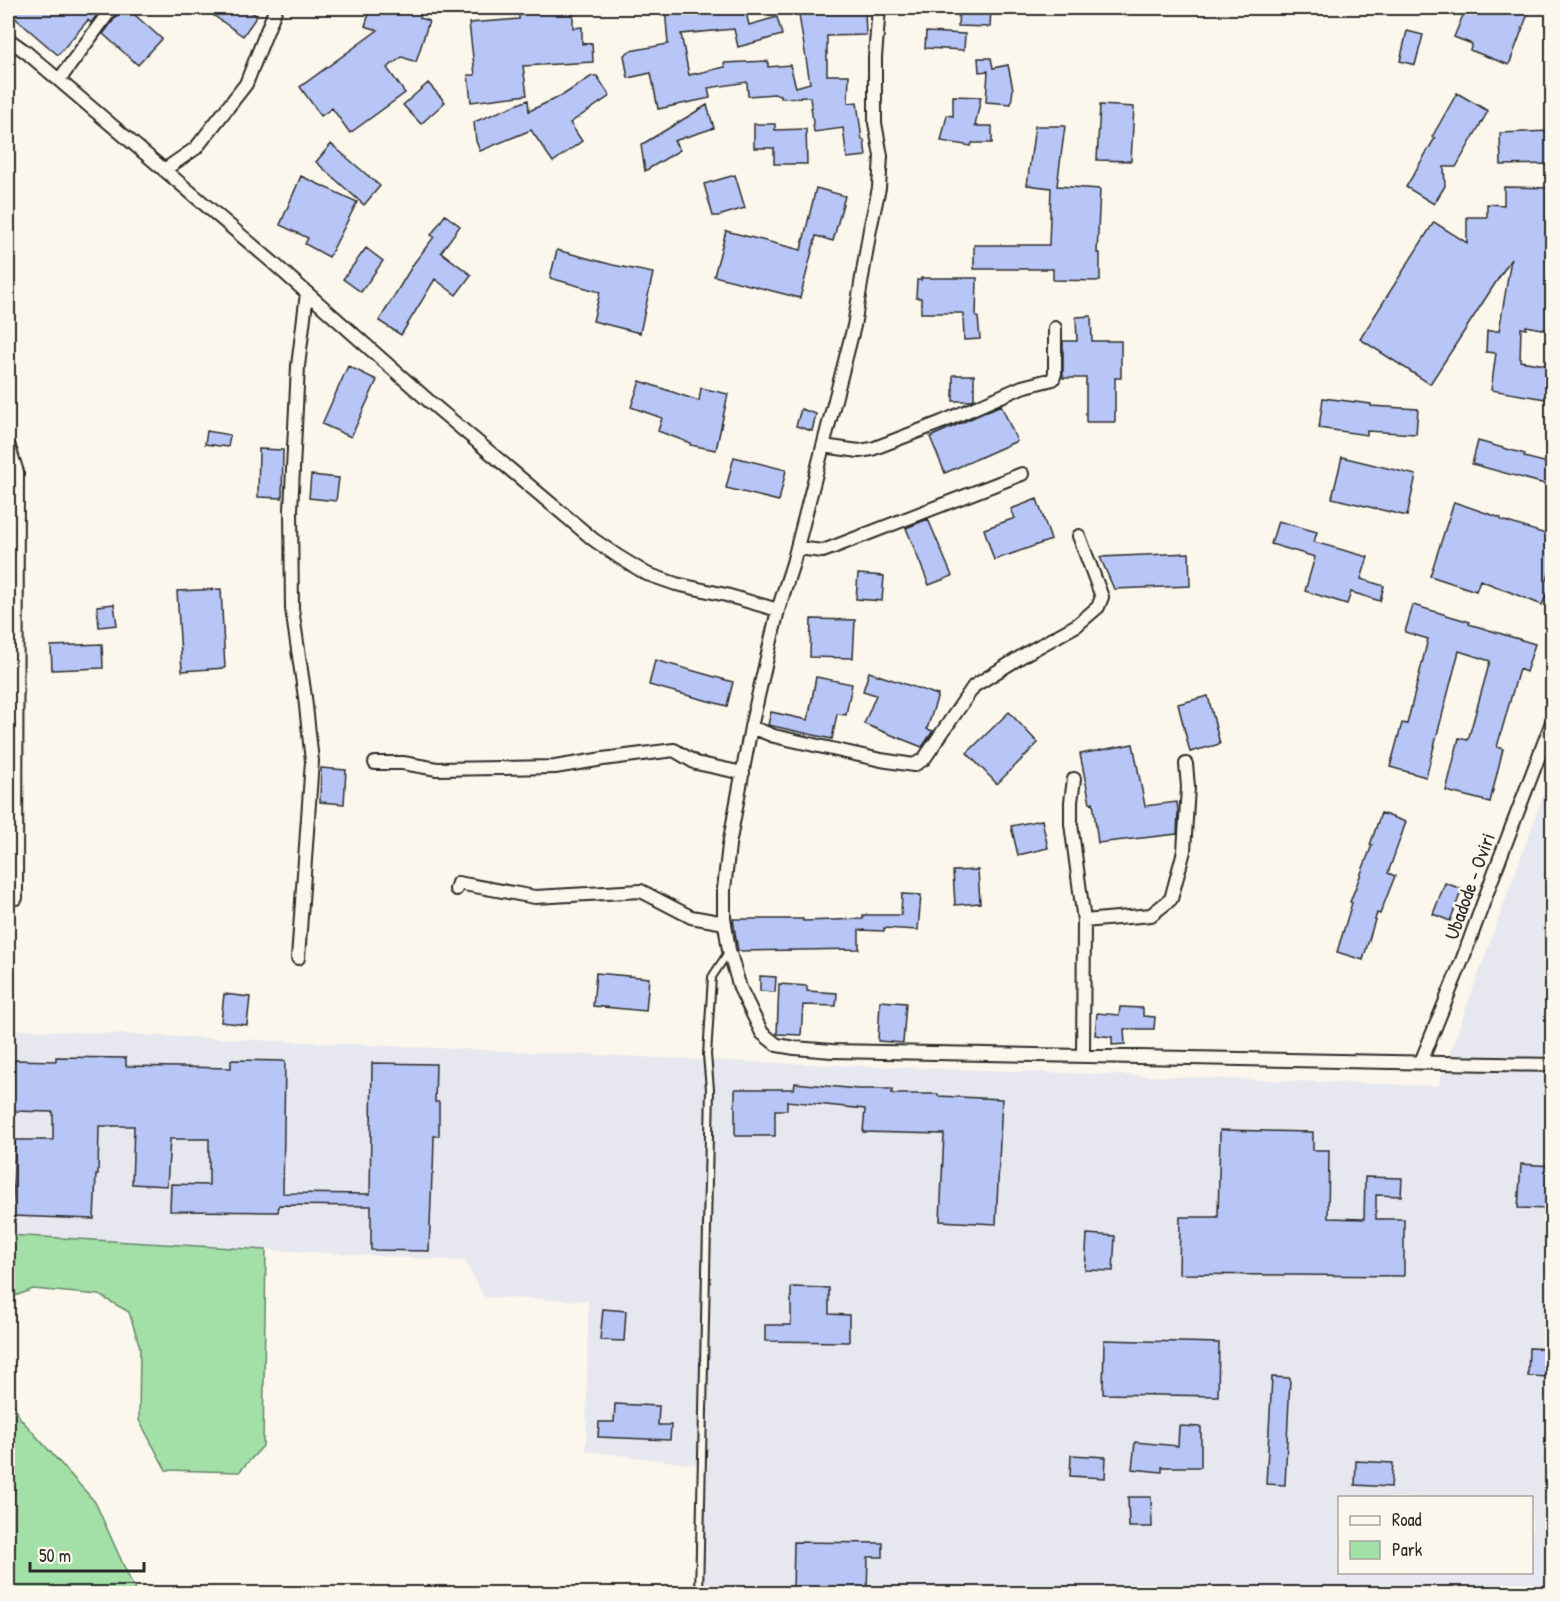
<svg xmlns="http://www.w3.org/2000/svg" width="1560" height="1601" viewBox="0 0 1560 1601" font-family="'Patrick Hand',sans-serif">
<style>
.built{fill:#e7e8ef;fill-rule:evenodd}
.green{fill:#a2e0a8;stroke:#66866a;stroke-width:1.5}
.building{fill:#b7c6f6;stroke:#2b2b2b;stroke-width:1.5}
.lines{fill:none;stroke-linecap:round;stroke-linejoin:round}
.lane-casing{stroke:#2b2b2b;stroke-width:10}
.street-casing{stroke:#2b2b2b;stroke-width:16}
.lane{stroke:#fbf7ec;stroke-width:6}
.street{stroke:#fbf7ec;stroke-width:12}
.labels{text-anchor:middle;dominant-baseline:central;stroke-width:5;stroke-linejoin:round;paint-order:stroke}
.street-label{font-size:20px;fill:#2b2b2b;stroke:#fbf7ec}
</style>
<rect width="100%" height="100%" fill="#fbf7ec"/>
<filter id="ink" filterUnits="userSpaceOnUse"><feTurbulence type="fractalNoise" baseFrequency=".0167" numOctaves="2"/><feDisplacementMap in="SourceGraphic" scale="12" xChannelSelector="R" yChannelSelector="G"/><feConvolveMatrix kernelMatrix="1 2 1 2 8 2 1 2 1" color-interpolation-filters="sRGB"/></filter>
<g filter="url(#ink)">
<path class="built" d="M1552,771V1593H702L707,1466L586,1451L588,1301L484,1297L465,1261L8,1235V1029L753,1062L1438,1086ZM1340,1498H1532V1572H1340Z"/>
<path class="green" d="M8,1235L266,1250L263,1446L239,1472L166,1470L139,1420L140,1347L129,1312L99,1295L33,1289L8,1299Z
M8,1392L20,1418L95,1502L136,1593H8Z"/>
<path class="building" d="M8,8H102L91,23L88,20L58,55L8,12Z
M120,8H127L162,39L138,65L103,34L119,13Z
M203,8H246L257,16L243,36Z
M371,8H424L420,18L429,21L416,62L402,57L387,68L405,93L350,133L332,108L321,116L300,87L378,30L365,26Z
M519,8H573V28L582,27V44L592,43L593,62L523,66L527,95L471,102L468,75H475L469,23L519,19Z
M665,8H745L749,25L777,17L782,35L738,47L734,29L681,34L689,75L725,67L724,63L768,61V67L790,65L796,87L810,83L798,9L809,8L810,12L865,11L866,35L827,36V75H849L848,103L857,102L862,140H864L866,156L847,158L843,128L814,132L810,97L781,98V95L774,94L748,96L747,82L708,88L710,98L658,109L651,73L628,78L624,55L630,51L668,44Z
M959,8H991L990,27L958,26Z
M1466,8H1530L1509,65L1470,50L1472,44L1454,37Z
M1407,31L1423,35L1415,65L1400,61Z
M926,32L965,34L964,50L925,48Z
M978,58H991L993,68L1008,65L1013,89L1011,104L986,102L988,71L979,72Z
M592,76H597L610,96L570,123L582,141L553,162L531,130L480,151L476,141L474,122L528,100L529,111L563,95Z
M428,83L445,102L421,124L403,105Z
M1457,93L1488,111L1456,167H1444L1445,186L1434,204L1406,187L1435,138L1432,137Z
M953,96L981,97L975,126H992V143H972L971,146L941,141L947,115L953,116Z
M707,105L714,128L674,141L680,150L645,171L641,145Z
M1100,105L1134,107L1131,161L1097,160Z
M754,124H775V130L806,129L807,164H774V148H754Z
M1035,126H1065L1057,186L1100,189L1097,253H1100V281L1053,280V269H974V245H1049L1051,188L1027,185Z
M1552,131V164L1501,165L1500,133Z
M331,144L380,186L364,205L316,162Z
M735,175L745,208L718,216H713L704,184Z
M301,176L357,202L329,257L305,244L308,238L280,225Z
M1504,187L1552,188L1551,280L1552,281V331L1526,326V329L1521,328L1520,361L1552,366V400L1491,390L1496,353L1486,352L1487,331H1499L1511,259L1430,384L1360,339L1434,222L1467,243V217H1487V204L1504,205Z
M816,188L845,196L833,241L816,236L800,298L714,276L726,231L801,250Z
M445,215L460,226L441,252L471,275L456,295L435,279L401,335L379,321L414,263L434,237L431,235Z
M366,248L383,261L361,292L343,279Z
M557,250L613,265L653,273L640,333L593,321L600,292L550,278Z
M921,278H977L976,317H978L980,339L964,340L963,313H921V298H916L917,280H921Z
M1091,316L1092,341H1121V378H1115V422H1086V378H1063V341H1077L1076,317Z
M348,366L377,380L351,437L322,424Z
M953,375H974V399L969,401H953Z
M640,381L699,401L701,388L728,394L716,450L690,445V443L658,431L662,418L631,407Z
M1323,398L1371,404V406L1418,409L1416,434L1367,431V435L1319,428Z
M1001,405L1017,441L945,473L930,437Z
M801,409L816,414L812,431L796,426Z
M207,431L230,435L228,447L205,444Z
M1478,441L1525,454L1524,457L1552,464V486L1472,464Z
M259,449L283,450L282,498L258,497Z
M734,457L786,470L779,501L726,488Z
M1342,457L1416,475L1407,516L1332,498Z
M311,475L339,478L336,501L309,498Z
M1037,499L1051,540L994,560L984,529L1015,518L1011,509Z
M1454,502L1501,518V520L1552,536V564L1547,580L1552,582L1542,605L1480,580L1476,591L1430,576Z
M928,519L952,576L929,585L906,528Z
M1278,521L1317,532L1314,542L1368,557L1361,579L1384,586L1380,601L1351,592L1347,604L1305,591L1315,557L1271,544Z
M1189,553L1190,586L1114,589L1100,557Z
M858,574L884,576L882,601L856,599Z
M221,589L225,668L182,671L177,591Z
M114,604L117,625L99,627L97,606Z
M1413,605L1470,622L1469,624L1535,644L1526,672L1519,669L1497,747L1503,749L1490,802L1446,791L1459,738L1468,740L1490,661L1459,651L1426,777L1390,767L1402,723L1407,724L1428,639L1405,632Z
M811,619L855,620L853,658L810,657Z
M102,644L103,668L52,670L51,646Z
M655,660L733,682L727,706L649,685Z
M869,672L938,695L927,729L933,731L922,747L864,724L876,695L863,691Z
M816,677L852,684L846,715L837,714L832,739L768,725L771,712L808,720Z
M1208,696L1220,744L1190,752L1178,704Z
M1009,712L1038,743L997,784L967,753Z
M1133,744L1145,806L1177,802L1178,811L1177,834L1098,843L1093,802L1090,803L1080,754Z
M321,768L346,770L344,804L320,802Z
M1381,813L1406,822L1388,873L1395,876L1380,914L1377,913L1363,960L1337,952L1352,903L1350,902L1372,845H1370Z
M1042,820L1048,848L1018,855L1011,826Z
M978,870L980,903L955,905L953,871Z
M1445,883L1462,889L1450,921L1433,914Z
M902,894L921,895L918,930L884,928V931L859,930V949L738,951L733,919H803V921L863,919V915H901Z
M596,973L649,978L646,1011L593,1006Z
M760,976L776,977L775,992L760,991Z
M779,984L807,986V991L837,993L836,1006L803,1005L801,1035L777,1034Z
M224,994L250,997L247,1025L221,1022Z
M880,1001L906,1003L903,1043L878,1041Z
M1120,1007L1143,1008V1016L1155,1017L1154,1029H1124L1125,1044L1112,1045V1037L1095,1035L1097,1013L1119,1015Z
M56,1057L126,1058V1066L231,1068V1060L285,1061L283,1193L370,1194L372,1063L436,1064L435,1102H439V1136H434L433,1174H432L429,1251L371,1250V1206L279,1205L278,1212L170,1211L171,1184L209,1185V1139H170L167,1186L132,1184L134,1126H99L98,1175H96L94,1219L12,1216L15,1140H53V1112L13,1111V1060L56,1061Z
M795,1083L858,1089H892V1094H938V1096L1002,1099L996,1224L940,1221L944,1134L863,1132L865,1109L787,1101V1110H775V1136H735V1089H794Z
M1220,1130L1313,1132V1150H1329L1328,1218L1364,1219L1365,1177L1402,1178L1401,1196L1376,1195V1219H1404V1276L1179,1274L1180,1217H1218Z
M1521,1164L1552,1166V1209L1518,1208Z
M1087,1234L1115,1236L1113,1271L1085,1270Z
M791,1287L829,1288V1314L849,1315V1342L765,1341V1325H791Z
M603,1309L626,1311L624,1341L600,1340Z
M1104,1340L1219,1343L1218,1396L1103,1394Z
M1529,1348L1552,1349V1377L1528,1376Z
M1272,1377L1290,1378L1285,1485L1266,1484Z
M615,1404L659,1406L658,1425H671L670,1440L598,1437L599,1422H614Z
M1179,1426L1201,1427V1467H1162V1472L1132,1469L1135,1442L1178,1446Z
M1071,1455L1106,1457L1105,1478L1070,1476Z
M1356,1461L1393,1463L1391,1487L1355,1485Z
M1128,1497H1151L1152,1527H1129Z
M794,1542L883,1543V1557H868L867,1593H793Z"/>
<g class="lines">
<g class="lane-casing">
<path id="lane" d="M699,1594L710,1089L707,1055L712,977L729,951"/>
</g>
<g class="street-casing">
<path id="street" d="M879,8L875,57V123L881,156L879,188L870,229L854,326L793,563L778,610L751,727L729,845L724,889V918L729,950L740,988L762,1033L777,1045L795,1048L832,1051L1552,1065
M8,39L26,52L271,261L430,402L594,540L619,557L647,574L676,584L726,595L778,610
M59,80L112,8
M164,170L196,148L246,84L276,8
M8,444L17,472L16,898
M823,446L859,451L872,449L942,422L1022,387L1053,379L1055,373V328
M797,548L823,551L1022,474
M751,727L774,736L881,760L914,765L924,759L974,686L1027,653L1077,625L1098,607L1102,597L1079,536
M375,763H403L437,769L555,767L603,759L674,750L696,763L743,773
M1074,779L1071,802V824L1084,921L1083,1055
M456,889L458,883L535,897L641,891L691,917L725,923
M1084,921L1151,915L1171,899L1184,851L1188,787L1186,764
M298,958L312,761L305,697L292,609L291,510L298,366L307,293
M1421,1062L1463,958L1495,871L1552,722"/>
</g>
<use href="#lane" class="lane"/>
<use href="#street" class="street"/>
</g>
</g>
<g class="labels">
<g class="street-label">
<text transform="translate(1469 886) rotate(-70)">Ubadode - Oviri</text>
</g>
</g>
<rect width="1560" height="1601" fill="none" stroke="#fbf7ec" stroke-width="30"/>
<rect x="15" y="15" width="1530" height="1571" fill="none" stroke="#2b2b2b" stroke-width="2" filter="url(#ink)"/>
<rect x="1338" y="1496" width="195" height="78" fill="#fbf7ec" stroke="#a8a59f" stroke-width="1.5"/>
<rect x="1350" y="1516" width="30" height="9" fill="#fbf7ec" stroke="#a8a59f" stroke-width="1.5"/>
<text x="1392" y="1526" font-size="18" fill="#2b2b2b">Road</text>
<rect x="1350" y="1541" width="30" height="18" fill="#a2e0a8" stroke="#a8a59f" stroke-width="1.5"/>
<text x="1392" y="1556" font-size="18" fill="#2b2b2b">Park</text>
<path d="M30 1562v9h114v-9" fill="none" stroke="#2b2b2b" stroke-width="3"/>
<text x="39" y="1562" font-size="18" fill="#2b2b2b" stroke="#fbf7ec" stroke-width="4.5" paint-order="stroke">50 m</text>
</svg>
